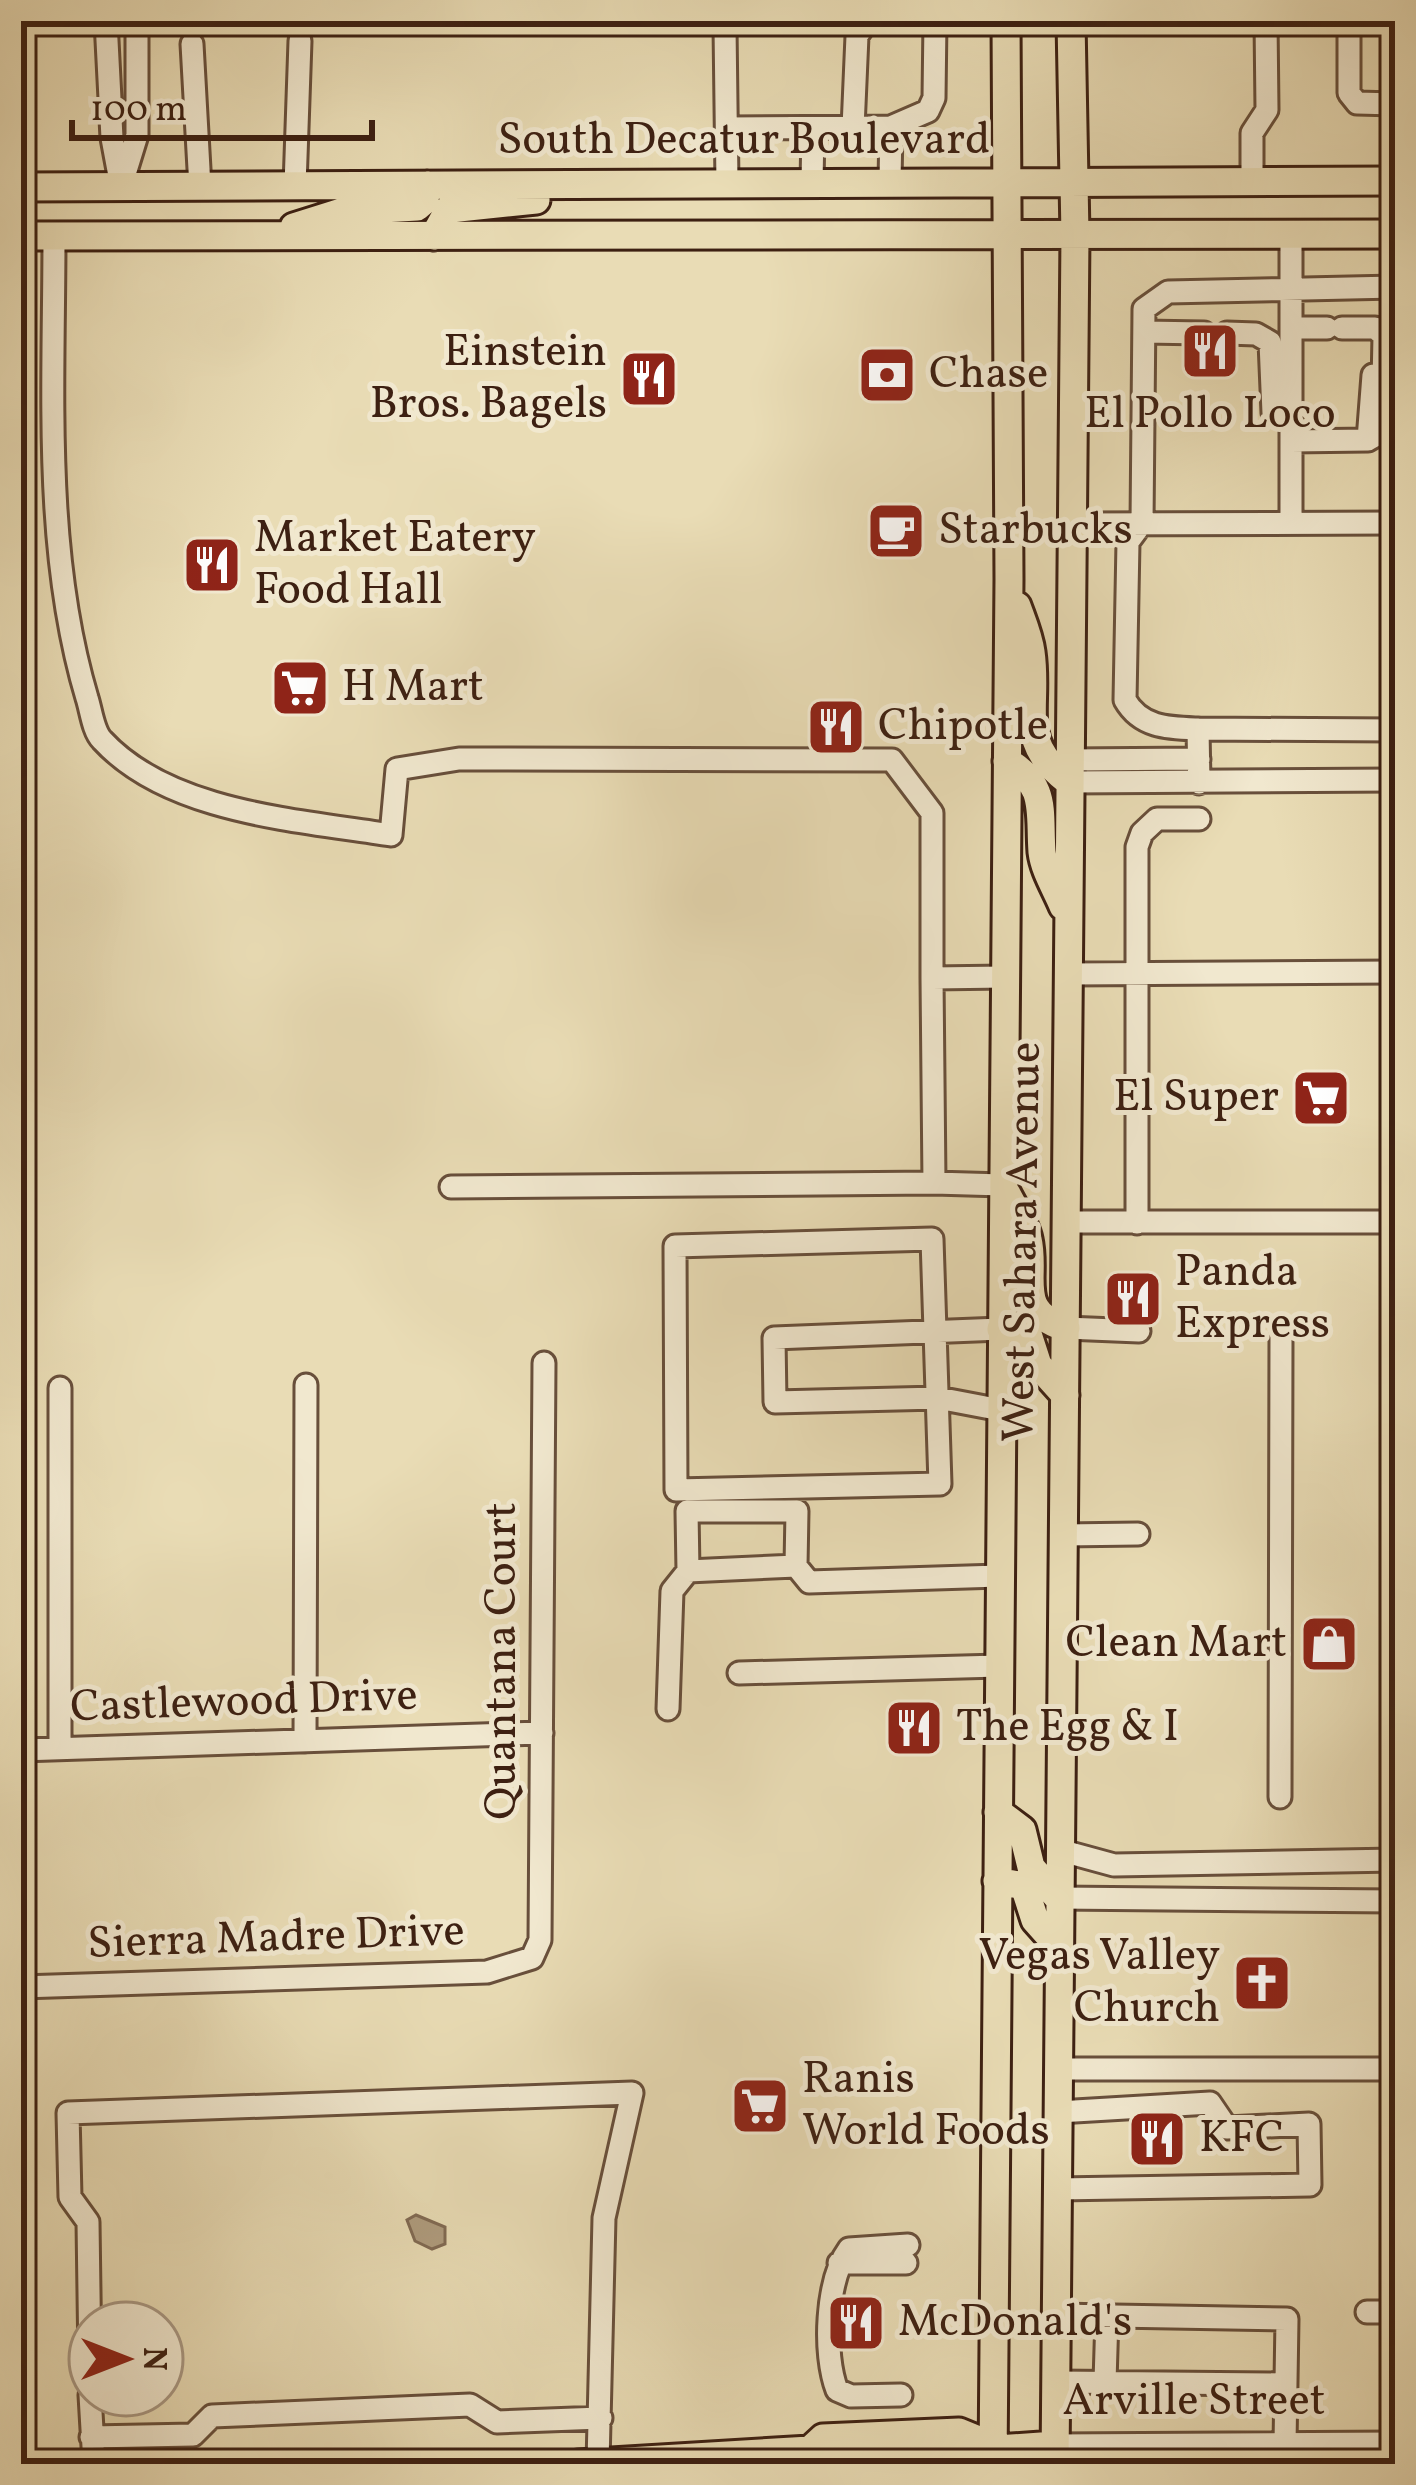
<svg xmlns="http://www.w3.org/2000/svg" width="1416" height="2485" viewBox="0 0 1416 2485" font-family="Vollkorn,serif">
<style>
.water{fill:#af9c7e;stroke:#816a53;stroke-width:3}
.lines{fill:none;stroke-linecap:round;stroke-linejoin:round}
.minor-casing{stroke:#684f3b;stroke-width:27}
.major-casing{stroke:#3d2012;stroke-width:33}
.minor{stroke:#f1e8cf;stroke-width:21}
.major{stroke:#e9dcb5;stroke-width:27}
.labels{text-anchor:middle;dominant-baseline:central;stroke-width:10;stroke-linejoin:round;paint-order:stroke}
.street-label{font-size:45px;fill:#3d2012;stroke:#f1e8cf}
.poi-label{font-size:45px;fill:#3d2012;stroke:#f1e8cf;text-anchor:start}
</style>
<rect width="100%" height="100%" fill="#e9dcb5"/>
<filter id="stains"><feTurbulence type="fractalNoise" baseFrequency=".00167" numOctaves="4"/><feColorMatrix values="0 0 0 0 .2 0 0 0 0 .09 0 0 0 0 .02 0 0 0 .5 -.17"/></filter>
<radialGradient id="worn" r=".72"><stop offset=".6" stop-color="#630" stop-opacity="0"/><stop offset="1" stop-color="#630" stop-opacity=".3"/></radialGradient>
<path class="water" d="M416,2215L445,2227V2244L432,2249L415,2241L407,2220Z"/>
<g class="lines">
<g class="minor-casing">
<path id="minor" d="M106,21L112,138L120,181
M1349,21V93L1357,103L1395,104
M725,27L727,183
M192,44L200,187
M727,128L891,127
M853,128L857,36L867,21
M1252,181V133L1267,110L1266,21
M890,182L891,127L928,111L934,98L935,21
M812,183L813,129
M295,186L300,41
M121,187L137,135V21
M1291,234V523
M54,236C54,388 43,551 87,698C91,710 93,731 102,740C169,813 298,820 391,835L397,769L459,759L892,760L932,813V978L1005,977
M1291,328H1327
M1144,332L1204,333
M1227,333L1256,334L1270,342L1273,413
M1368,440L1373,375
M1291,441L1368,440L1382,432L1384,336L1375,328H1342
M1071,524L1395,523
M1198,729L1395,730
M1069,760L1199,759
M1069,782L1395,780
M1199,783L1198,729C1169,728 1141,728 1125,700L1128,542L1142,523L1144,309L1168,292L1395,287
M1069,974L1395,972
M932,978L934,1183L1003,1185
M451,1187L934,1183
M1067,1222H1395
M1137,1223V847L1142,833L1157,819H1199
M932,1239L940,1484L676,1490L675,1246Z
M1066,1328L1139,1331
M1001,1410L938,1398L775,1402L774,1338L1001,1329
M1063,1535L1138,1534
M688,1571L687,1511H797L796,1566
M739,1673L999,1666
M668,1709L672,1591L688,1571L796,1566L809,1582L999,1576
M305,1741L306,1385
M60,1748V1388
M21,1750L542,1733
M1280,1797L1281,1337
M1059,1850L1114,1865L1395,1860
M1058,1898L1395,1901
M21,1987L487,1972L532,1958L540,1940L544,1363
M1058,2069H1395
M1058,2189L1310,2185L1309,2124L1227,2128L1210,2103L1058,2112
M839,2263H906
M1367,2312H1395
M1056,2315L1287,2319L1285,2444
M90,2364L88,2222L70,2197L68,2113L632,2093L604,2218L598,2463
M1056,2382L1286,2384
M1105,2382L1107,2316
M90,2395L94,2464
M901,2395L851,2396L837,2390C823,2354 826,2280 849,2249L908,2245
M91,2437L193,2435L212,2416L470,2405L497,2422L601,2418
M1055,2445L1395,2443"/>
</g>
<g class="major-casing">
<path id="major" d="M21,187L1395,181
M294,227L345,211L417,207L425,200L427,185
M21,236L1395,234
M434,236L449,209L536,200
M1017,606C1022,620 1029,636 1031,652C1039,708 1015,741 1069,782
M1007,761C1048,786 1039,810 1042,852C1044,870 1056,889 1063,906
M1007,1194C1014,1208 1025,1224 1028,1239C1037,1278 1013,1311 1066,1328
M1001,1329L1027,1331L1038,1365L1065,1395
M998,1812L1022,1830L1031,1867L1058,1898
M997,1881L1024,1886L1035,1920L1059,1947
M810,2450L823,2461L1055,2445
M578,2464L810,2450L823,2438L959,2432L993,2446
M993,2464L1009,579L1006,21
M1055,2464L1075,235L1071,21"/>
</g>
<use href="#minor" class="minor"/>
<use href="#major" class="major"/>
</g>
<defs>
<g id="restaurant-square" transform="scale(3)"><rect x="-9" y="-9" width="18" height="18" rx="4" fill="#8f2418" stroke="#f1e8cf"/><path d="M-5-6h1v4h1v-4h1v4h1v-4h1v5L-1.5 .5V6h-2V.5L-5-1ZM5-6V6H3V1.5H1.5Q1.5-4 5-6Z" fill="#fff"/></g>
<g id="bank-square" transform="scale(3)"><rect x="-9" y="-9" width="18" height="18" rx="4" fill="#8f2418" stroke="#f1e8cf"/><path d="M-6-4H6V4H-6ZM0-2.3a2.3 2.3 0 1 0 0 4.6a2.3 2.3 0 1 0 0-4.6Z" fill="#fff"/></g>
<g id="cafe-square" transform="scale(3)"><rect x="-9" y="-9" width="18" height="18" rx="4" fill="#8f2418" stroke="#f1e8cf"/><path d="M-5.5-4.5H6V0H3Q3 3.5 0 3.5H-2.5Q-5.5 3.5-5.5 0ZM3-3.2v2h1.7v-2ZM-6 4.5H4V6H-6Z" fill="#fff"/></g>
<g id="supermarket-square" transform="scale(3)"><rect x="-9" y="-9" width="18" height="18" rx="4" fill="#8f2418" stroke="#f1e8cf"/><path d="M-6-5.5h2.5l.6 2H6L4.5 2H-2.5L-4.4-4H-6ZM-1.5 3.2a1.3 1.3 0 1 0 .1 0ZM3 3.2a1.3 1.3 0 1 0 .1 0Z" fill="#fff"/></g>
<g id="shop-square" transform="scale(3)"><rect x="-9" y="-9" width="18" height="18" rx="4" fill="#8f2418" stroke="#f1e8cf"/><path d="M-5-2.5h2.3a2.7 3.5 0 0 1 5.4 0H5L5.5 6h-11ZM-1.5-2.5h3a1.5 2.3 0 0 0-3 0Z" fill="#fff"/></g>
<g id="church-square" transform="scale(3)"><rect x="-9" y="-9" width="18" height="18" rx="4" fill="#8f2418" stroke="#f1e8cf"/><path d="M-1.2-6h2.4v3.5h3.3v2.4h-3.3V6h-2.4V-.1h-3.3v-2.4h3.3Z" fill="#fff"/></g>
</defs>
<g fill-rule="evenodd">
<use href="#restaurant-square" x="1210" y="351"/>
<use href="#bank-square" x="887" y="375"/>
<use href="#restaurant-square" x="649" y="379"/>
<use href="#cafe-square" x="896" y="531"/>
<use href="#restaurant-square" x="212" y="565"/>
<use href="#supermarket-square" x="300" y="688"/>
<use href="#restaurant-square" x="836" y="727"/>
<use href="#supermarket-square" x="1321" y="1098"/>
<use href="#restaurant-square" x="1133" y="1299"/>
<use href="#shop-square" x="1329" y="1644"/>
<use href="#restaurant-square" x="914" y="1728"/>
<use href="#church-square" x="1262" y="1983"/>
<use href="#supermarket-square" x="760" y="2106"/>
<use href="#restaurant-square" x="1157" y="2139"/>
<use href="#restaurant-square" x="856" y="2323"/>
</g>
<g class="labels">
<g class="street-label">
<text x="744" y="141">South Decatur Boulevard</text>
<text transform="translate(1024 1242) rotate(-89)">West Sahara Avenue</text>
<text transform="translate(503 1661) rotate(-90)">Quantana Court</text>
<text transform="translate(244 1703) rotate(-2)">Castlewood Drive</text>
<text transform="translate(276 1939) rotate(-2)">Sierra Madre Drive</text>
<text x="1194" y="2402">Arville Street</text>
</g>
<g class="poi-label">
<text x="607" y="353" text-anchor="end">Einstein<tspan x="607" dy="52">Bros. Bagels</tspan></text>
<text x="929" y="375">Chase</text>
<text x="1210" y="415" text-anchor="middle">El Pollo Loco</text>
<text x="938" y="531">Starbucks</text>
<text x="254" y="539">Market Eatery<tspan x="254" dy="52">Food Hall</tspan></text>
<text x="342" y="688">H Mart</text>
<text x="878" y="727">Chipotle</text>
<text x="1279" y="1098" text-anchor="end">El Super</text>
<text x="1175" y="1273">Panda<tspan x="1175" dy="52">Express</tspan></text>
<text x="1287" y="1644" text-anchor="end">Clean Mart</text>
<text x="956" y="1728">The Egg &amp; I</text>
<text x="1220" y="1957" text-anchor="end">Vegas Valley<tspan x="1220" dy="52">Church</tspan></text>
<text x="802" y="2080">Ranis<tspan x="802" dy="52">World Foods</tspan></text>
<text x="1199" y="2139">KFC</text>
<text x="898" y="2323">McDonald's</text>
</g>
</g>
<rect width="1416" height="2485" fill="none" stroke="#e9dcb5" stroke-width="72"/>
<rect x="24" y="24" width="1368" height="2437" fill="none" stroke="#3d2012" stroke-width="6"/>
<rect x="36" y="36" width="1344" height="2413" fill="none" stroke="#3d2012" stroke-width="3"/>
<g transform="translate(126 2359) rotate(90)"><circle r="57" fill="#f1e8cf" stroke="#a99883" stroke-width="3"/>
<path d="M0-9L21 45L0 30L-21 45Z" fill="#8f2418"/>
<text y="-18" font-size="33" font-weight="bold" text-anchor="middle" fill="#3d2012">N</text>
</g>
<path d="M72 120v18h300v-18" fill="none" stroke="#3d2012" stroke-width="6"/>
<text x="90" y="120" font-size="36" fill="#3d2012" stroke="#f1e8cf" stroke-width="9" paint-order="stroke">100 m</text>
<rect width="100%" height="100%" filter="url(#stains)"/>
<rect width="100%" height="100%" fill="url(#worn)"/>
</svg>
